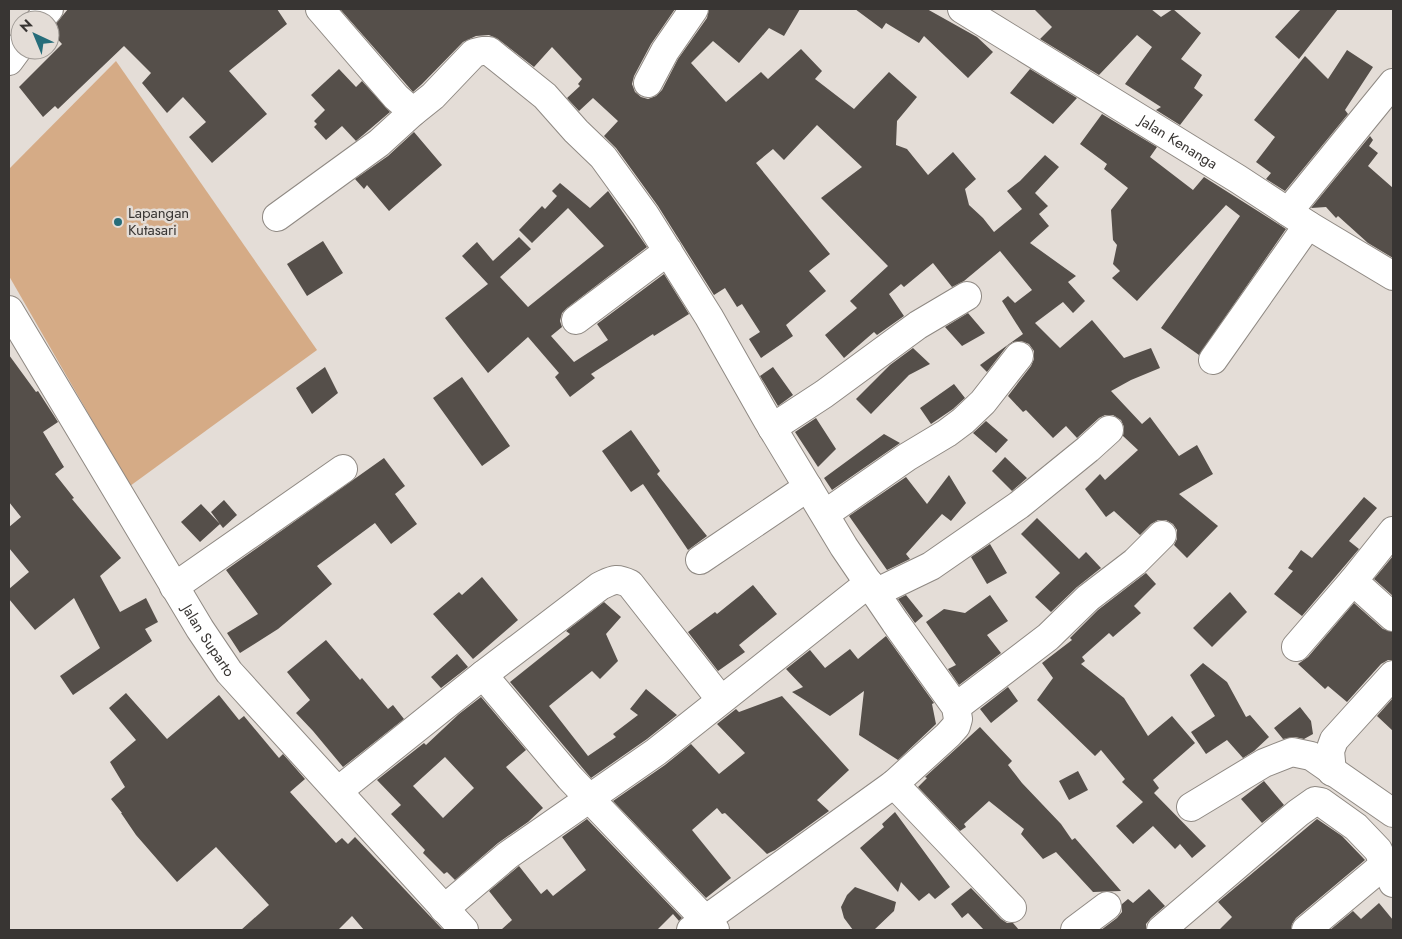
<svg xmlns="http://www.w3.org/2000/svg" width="1402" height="939" viewBox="0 0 1402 939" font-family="Jost,sans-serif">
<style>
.green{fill:#d5ab86}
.building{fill:#554f4a;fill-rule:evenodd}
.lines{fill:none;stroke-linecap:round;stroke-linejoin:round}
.minor-casing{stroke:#8f8983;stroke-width:30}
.minor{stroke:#fff;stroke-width:28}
.poi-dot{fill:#266d7a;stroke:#e4ddd7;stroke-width:2}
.labels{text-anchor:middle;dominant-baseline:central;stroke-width:5;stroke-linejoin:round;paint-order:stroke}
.street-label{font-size:15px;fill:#383533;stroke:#e4ddd7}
.poi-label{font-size:15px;fill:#383533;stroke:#e4ddd7;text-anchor:start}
</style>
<rect width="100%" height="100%" fill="#e4ddd7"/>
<path class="green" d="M116,61L317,350L130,486L9,276V169Z"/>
<path class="building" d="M68,9H277L287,24L229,71L267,114L212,163L189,137L206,122L183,97L167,113L142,83L151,73L124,46L58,109L55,106L43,117L19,87L62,44L50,31Z
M340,9H675L651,44L634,76L632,84L635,92L641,97L648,99L656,96L662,90L678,59L707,18L709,9H800L784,36L769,28L739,63L713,41L691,63L726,102L761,72L768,79L801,49L822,71L815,79L854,109L889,72L917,97L897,121L896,145L907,149L928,175L953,152L976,179L965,189L969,205L983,218L994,232L1022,209L1007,191L1020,181L1045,155L1059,167L1035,193L1048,206L1039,214L1049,226L1030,243L1076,276L1068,282L1085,301L1073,313L1063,302L1035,323L1060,348L1092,320L1124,358L1151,348L1160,368L1131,380L1111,391L1142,424L1150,417L1179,456L1197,445L1213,474L1179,494L1218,526L1187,558L1174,545L1177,539V530L1173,524L1166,520H1158L1151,524L1140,535L1114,511L1106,517L1085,489L1100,474L1105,480L1138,450L1123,436L1124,427L1121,420L1113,415H1105L1099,418L1077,438L1066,426L1053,438L1026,410L1023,412L1008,396L1031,366L1034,359V351L1029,344L1021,341L1013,342L1007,346L987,372L980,365L1023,334L1002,301L1008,296L1015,303L1032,290L1000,251L964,281L952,287L933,263L904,287L901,284L889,294L904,316L877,335L874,332L844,358L825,335L857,308L850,301L888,266L821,198L862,167L817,125L784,160L773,149L756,163L830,254L809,271L826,291L786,325L793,336L761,358L749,339L760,332L742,304L737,307L725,288L714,295L658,206L616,148L604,136L618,121L593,98L579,111L567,98L580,86L578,84L582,79L552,47L534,67L498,39L489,35L476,36L463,42L422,84L413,92Z
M855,9H927L977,37L993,52L968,78L924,36L919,43L886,23L882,29Z
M1034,9H1151L1161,17L1173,9L1201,33L1181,59L1202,75L1194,88L1203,95L1180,125L1156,110L1161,107L1125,84L1152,47L1137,35L1099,75L1040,39L1052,27Z
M1301,9H1338L1299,59L1275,37Z
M1347,50L1373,67L1345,110L1348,114L1285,191L1266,179L1271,173L1256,162L1275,137L1254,120L1305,56L1328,79Z
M339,69L356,87L362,81L390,112L356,141L342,126L326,140L314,127L317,124L314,121L325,110L311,95Z
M1030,69L1077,98L1053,124L1010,93Z
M1102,114L1157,147L1150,157L1193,190L1204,177L1286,229L1199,355L1161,328L1240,216L1226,205L1137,301L1112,278L1120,271L1113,264L1117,245L1113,240L1111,210L1128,188L1104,169L1107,164L1080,144Z
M414,132L442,165L389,211L367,185L364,189L355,179L388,156Z
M1370,136L1373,140L1369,146L1378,153L1368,166L1393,188V258L1368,243L1338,216L1336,218L1326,207L1311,208Z
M560,183L590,208L608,191L647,247L567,308L562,313L560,321L562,327L551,336L574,362L608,340L597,324L664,274L689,314L654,336L653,334L591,374L595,378L570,397L555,377L559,373L528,337L488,373L445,318L488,284L462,256L477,242L493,261L519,237L531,249L500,277L528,307L604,246L568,208L532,243L519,230L542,206L545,209L557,196L552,191Z
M323,241L343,273L307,296L287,264Z
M968,313L985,333L962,346L945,327Z
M913,348L930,364L909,375L871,414L856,399L890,365Z
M9,355L36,392L38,391L58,422L43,432L64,467L55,474L74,498L72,499L121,558L100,576L120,612L146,598L158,622L145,629L152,641L73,695L60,676L100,648L74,598L35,630L9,599V589L29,572L9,548V527L21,517L9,502Z
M325,367L338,393L312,414L296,388Z
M773,367L793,395L778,406L760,376Z
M462,377L510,446L482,466L433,398Z
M954,384L965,398L953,409L931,424L920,408Z
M816,418L836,449L818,467L795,432Z
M986,421L1008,440L996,453L973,433Z
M631,430L660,471L657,474L707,536L688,550L643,484L631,492L602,451Z
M884,434L900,443L832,490L824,478Z
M1005,457L1027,478L1012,491L992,471Z
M384,458L405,486L395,494L417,524L391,544L375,523L317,566L332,584L278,629L240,653L227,633L258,614L226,570Z
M949,475L966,503L951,521L942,514L906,554L910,559L887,570L849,516L906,477L927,504Z
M1364,497L1377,508L1349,541L1359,549L1302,616L1274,594L1293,571L1288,568L1301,550L1312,558Z
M224,500L237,515L223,528L211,512Z
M201,504L220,524L200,542L181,522Z
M1037,518L1079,559L1086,552L1101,568L1077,587L1051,612L1035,597L1060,573L1021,534Z
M990,544L1007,573L987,584L971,557Z
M1393,556V596L1374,579Z
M1146,573L1156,584L1134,606L1141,613L1113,637L1109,633L1082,657L1085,661L1081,664L1124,698L1148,736L1172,716L1195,743L1153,780L1159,788L1154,793L1206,846L1192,858L1180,844L1175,849L1153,826L1133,844L1116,826L1143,802L1122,782L1125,779L1101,750L1095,756L1037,700L1053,678L1042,663L1072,640L1070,638L1098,610Z
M482,577L518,620L473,659L433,614L459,592L462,595Z
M753,585L777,614L739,645L745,652L718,671L688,632L715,612L717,614Z
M1230,592L1247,612L1212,647L1193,628Z
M906,595L923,616L915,623L898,599Z
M990,595L1008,621L987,635L1001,653L959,685L948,669L956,665L926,622L944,609L965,613Z
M604,602L621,617L606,634L618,661L600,679L592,671L549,706L588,756L616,737L613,734L638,715L630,709L646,689L677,715L647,739L591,778L510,682L570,634L566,631Z
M1354,603L1383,629L1393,632V660H1388L1381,664L1347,702L1328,686L1325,689L1298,664L1308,657Z
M886,636L934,703L932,704L936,724L898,760L859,735L864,691L830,716L792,692L803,687L786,669L810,650L825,668L850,649L858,659Z
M326,640L360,680L362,678L388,709L393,705L404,719L343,767L313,731L296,713L310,700L287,672Z
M457,654L468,667L441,688L431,677Z
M1203,663L1227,682L1246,717L1250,715L1269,737L1254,751L1243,758L1227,740L1206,754L1191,732L1215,716L1190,675Z
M1008,687L1018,701L991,723L980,709Z
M126,693L167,739L219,695L239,720L244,716L279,758L283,754L305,779L290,792L336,843L342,838L348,844L355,837L443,930H364L352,916L338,930H241L269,905L216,847L177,882L136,835L121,813H122L111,799L125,787L110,762L136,740L109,708Z
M782,696L849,770L817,800L829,811L775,850L767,854L725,813L722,814L717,808L692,830L731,878L706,898L613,801L665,765L691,744L719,774L745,753L717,724L736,709L739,712Z
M481,697L526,750L506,767L543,808L528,822L498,843L455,880L447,872L444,874L423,853L425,850L391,814L401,805L377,780L424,743L426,745L459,714ZM445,757L474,788L443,818L413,786Z
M1393,698V731L1377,716Z
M1300,707L1311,721L1313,734L1304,739L1295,737L1283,739L1274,728Z
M980,727L1012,761L1008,765L1022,783L1061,824L1072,840L1075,838L1121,891L1093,892L1056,852L1043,859L1021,834L1024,829L989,801L964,824L966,827L960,831L918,787L927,778L925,777Z
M1078,771L1088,790L1069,800L1059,781Z
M1264,781L1284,805L1262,823L1241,799Z
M895,812L950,887L935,899L929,893L919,901L901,882L898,892L860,848L884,827L882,824Z
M587,819L682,918L679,921L673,914L657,930H501L512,920L489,891L519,866L541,894L547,889L553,896L586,870L562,837Z
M1317,819L1342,836L1365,860L1296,918L1292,924L1291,930H1219L1232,917L1218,902Z
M855,887L896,902L894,911L874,930H853L844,918L841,907L847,895Z
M971,888L1001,919L1007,923H1013L1019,930H984L968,913L962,918L951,904Z
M1149,889L1165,906L1151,918L1146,924V930H1101L1117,918L1122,912V904L1128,899L1133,903Z
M1379,903L1393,920V930H1330L1353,911L1361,919Z"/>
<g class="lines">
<g class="minor-casing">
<g id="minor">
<path d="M320,9L396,97L413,112L433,96L474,53L482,51H489L545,96L576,131L603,157L645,215L709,317L768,421L844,547L895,622L956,707L958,719L956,726L948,735L894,784L691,930"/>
<path id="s1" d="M962,9L1238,179L1308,225L1393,276"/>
<path d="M40,20L49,9"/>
<path d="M9,61L20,46"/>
<path d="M648,83L665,51L694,9"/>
<path d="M1288,212L1393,83"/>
<path d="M277,217L379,143L413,112"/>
<path id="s2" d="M9,310L200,629L229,672L464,930"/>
<path d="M576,320L668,251"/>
<path d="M1213,360L1308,225"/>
<path d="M772,428L824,394L918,325L967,296"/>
<path d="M825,514L907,457L947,433L963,421L983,402L1019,356"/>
<path d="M700,560L808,487"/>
<path d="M1353,581L1393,617"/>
<path d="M174,587L343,469"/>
<path d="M875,593L931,566L1019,505L1088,449L1109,430"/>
<path d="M1296,647L1353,581L1393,531"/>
<path d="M483,675L570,778L715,930"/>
<path d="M956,707L1048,637L1088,598L1135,562L1162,535"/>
<path d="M1332,772L1330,751L1334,740L1393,675"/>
<path d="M894,784L1012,908"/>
<path d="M338,791L483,675L600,586C613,580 616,577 630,584L721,700"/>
<path d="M1191,807L1264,763L1292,752L1311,756L1393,813"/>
<path d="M444,909L508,855L656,752L869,583"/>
<path d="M1075,930L1107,906"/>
<path d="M1161,930L1298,813L1315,801L1321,802L1356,827L1378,850L1393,883"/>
<path d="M1306,930L1385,864"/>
</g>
</g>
<use href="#minor" class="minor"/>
</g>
<circle class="poi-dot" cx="118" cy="222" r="5"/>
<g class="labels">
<g class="street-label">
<text stroke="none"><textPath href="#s1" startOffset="254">Jalan Kenanga</textPath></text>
<text stroke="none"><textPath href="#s2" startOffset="386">Jalan Suparto</textPath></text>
</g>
<g class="poi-label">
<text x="128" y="213">Lapangan<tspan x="128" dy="17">Kutasari</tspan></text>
</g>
</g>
<rect width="1402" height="939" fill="none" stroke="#383533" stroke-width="20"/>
<g transform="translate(35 35) rotate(316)"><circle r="24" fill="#e4ddd7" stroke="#9f9a95"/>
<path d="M0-4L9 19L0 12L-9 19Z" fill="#266d7a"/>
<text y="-8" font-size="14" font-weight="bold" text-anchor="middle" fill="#383533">N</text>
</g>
</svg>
